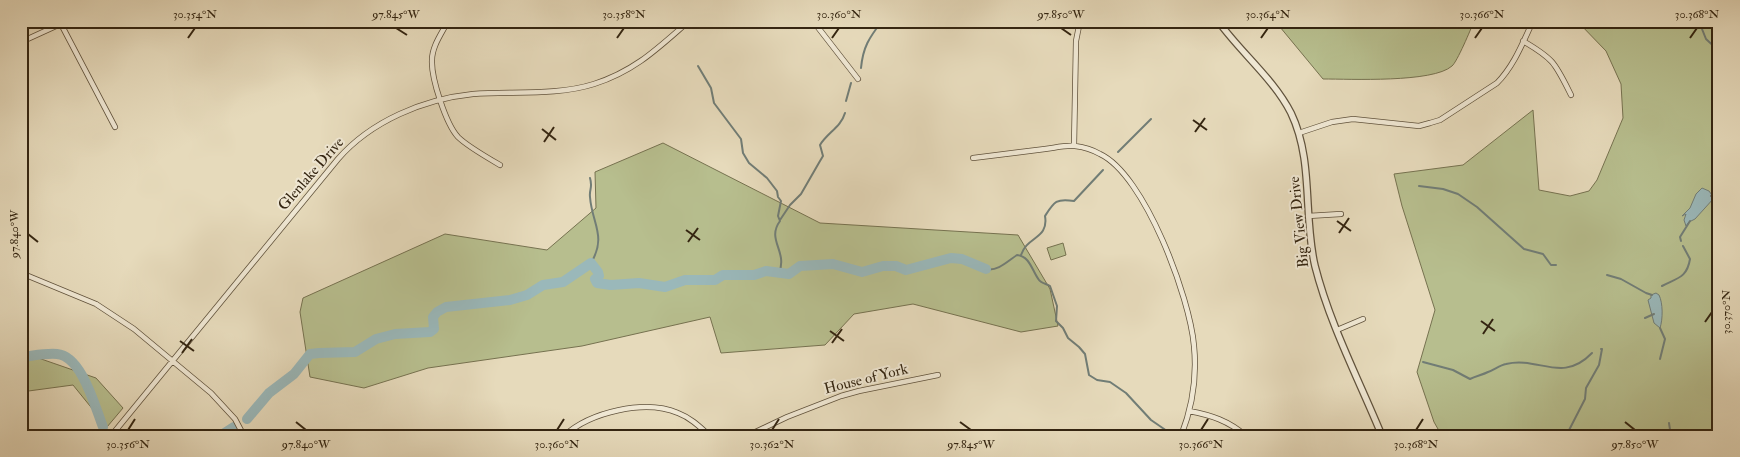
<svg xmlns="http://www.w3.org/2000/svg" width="1740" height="457" viewBox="0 0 1740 457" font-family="'IM FELL Double Pica',serif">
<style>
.green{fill:#b7be8e;stroke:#767250}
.water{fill:#9ab8ba;stroke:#717d76}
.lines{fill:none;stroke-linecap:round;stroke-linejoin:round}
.stream{stroke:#717d76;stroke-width:2}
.river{stroke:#9ab8ba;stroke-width:10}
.minor-casing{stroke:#60523c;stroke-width:6}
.tertiary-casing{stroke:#60523c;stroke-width:8}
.minor{stroke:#efe7d3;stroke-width:4.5}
.tertiary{stroke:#efe7d3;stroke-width:5.5}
.ticks{fill:none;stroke:#342511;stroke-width:2}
.labels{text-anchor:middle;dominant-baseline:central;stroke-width:4;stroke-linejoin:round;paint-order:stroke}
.street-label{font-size:15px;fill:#342511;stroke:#efe7d3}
.neatline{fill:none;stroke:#342511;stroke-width:2}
.ticks-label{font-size:12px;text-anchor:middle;fill:#342511}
</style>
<rect width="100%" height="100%" fill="#e6dabb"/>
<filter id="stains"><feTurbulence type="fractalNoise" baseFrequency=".004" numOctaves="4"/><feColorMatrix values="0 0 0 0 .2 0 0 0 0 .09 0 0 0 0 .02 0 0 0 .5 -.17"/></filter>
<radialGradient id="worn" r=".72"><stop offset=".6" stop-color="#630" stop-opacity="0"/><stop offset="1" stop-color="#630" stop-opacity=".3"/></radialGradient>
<path class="green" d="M1275,21H1474C1471,29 1457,62 1452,66C1433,83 1350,79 1323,79Z
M1577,21H1719V436H1442L1434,422L1417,372L1435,310L1402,206L1394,174L1463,165L1533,110L1539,190L1570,196L1589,191L1597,180L1623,118L1621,84L1606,51Z
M663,143L820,223L1018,235L1050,289L1058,326L1021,332L913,304L854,314L825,345L721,353L710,317L582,346L428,368L364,388L310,377L300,312L303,298L445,234L547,250L596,208L595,172Z
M1063,243L1066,255L1051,260L1047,248Z
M21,352L96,378L123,408L107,427L73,385L21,392Z"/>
<path class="water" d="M1702,188L1709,191L1714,198L1695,219L1689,222L1686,226L1684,220L1686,214L1682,216L1690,208L1696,194Z
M1656,293L1659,295C1663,303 1663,319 1660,328L1654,323L1648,300L1651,298V295Z"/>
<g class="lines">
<path class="stream" d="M1705,21L1702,29L1706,39L1719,51
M698,66L711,88L714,103L741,139L743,153L749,163L767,178L777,191L778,197L781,201L778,216L780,221C766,240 788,251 779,273
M861,68C863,47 869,38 882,21
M846,101L851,83
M1118,152L1151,119
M590,178C593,188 589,189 590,197C592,224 607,236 591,263
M1419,186L1443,189L1458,194L1477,207L1524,249L1543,254L1551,265H1556
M1711,196L1712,195L1719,161
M780,220L790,205L801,194L820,161L823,156L820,145C827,133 841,127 845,113
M1681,241L1680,237L1690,221
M1021,255C1027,236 1049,239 1045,216C1054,202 1056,198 1074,201L1103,170
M986,269C997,272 1008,261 1017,255C1030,256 1032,271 1039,280C1041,283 1047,284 1050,286L1057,306L1056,321L1063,328L1068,338L1079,347L1085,354L1089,375L1097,380L1110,382L1126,393L1151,420L1167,431
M1607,275L1621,279L1646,293L1652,295
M1662,286C1677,278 1687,278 1690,259L1683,246
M1645,318L1654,314
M1660,359L1665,339L1660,328
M1423,362L1453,370L1470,379C1476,376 1482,375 1488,372C1494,370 1500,365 1506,364C1539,356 1562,384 1592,353
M1669,423L1671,436
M1566,436L1585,399L1586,388L1599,365L1602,349H1601"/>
<path class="river" d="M21,357C32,356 45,353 57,354C82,356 95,407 103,427
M247,419L269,393L294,374L310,354L319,353L355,352L376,339L395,334L430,332L434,329L433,317L437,312L446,307L510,300L527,295L543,285L563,282L591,263L598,272L599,276L595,279L597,283L611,285L639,283L665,287L685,280H715L723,275H754L766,271L789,274L800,266L833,264L862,272L883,266H896L906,270L951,258L962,259L986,269
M220,436L234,427"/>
<g class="minor-casing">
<path id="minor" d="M448,21C442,33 432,46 432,60C431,78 446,124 458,137C467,146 488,158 500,165
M813,21L858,79
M61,24L115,127
M1523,41C1554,59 1555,63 1571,95
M21,42L67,21
M1299,133L1332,122L1353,119L1419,126L1430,123L1440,120L1497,83C1514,66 1523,42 1533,21
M1074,146L1076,41L1080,21
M973,158C997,155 1021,152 1045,149C1054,148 1065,145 1075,146C1083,147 1093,150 1100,154C1145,175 1190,298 1194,346C1197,376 1192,408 1181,436
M1308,216L1341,214
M21,273L96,304L134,329L211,393L235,419L244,436
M1337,330L1363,319
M1189,411C1211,415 1229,421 1246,436
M111,436L338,159C371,121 424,99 473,94C513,91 556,96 594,84C635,71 658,48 689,21
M564,436C590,412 645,399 678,413C691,418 700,427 710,436
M747,436L787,417L841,396L859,391L938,375"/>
</g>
<g class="tertiary-casing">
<path id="tertiary" d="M1218,21C1241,53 1273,78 1291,113C1314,161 1303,216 1315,266C1330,325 1359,380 1382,436"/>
</g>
<use href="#minor" class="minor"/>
<use href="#tertiary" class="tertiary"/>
</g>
<path class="ticks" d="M396,28L407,35M1061,28L1071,35M188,38L195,28M617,38L624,28M832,38L839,28M1261,38L1268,28M1475,38L1482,28M1690,38L1697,28M1193,120L1207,130M542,129L556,140M1195,132L1205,118M544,142L554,127M1337,221L1351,231M686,230L700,240M1339,233L1349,218M28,234L38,242M688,242L698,228M1481,321L1495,331M1705,322L1712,312M830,331L844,341M1483,334L1493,319M180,341L194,351M832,343L842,329M182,353L192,339M296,422L306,430M960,422L971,430M1625,422L1635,430M128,430L135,419M557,430L564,419M772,430L779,419M1201,430L1208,419M1416,430L1423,419"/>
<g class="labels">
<g class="street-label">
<text transform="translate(311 174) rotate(-49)">Glenlake Drive</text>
<text transform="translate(1299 222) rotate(-96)">Big View Drive</text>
<text transform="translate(866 379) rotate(-14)">House of York</text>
</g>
</g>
<rect width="1740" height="457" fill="none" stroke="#e6dabb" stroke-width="55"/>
<rect x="28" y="28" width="1684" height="402" class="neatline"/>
<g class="ticks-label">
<text x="195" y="18">30.354°N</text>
<text x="396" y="18">97.845°W</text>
<text x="624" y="18">30.358°N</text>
<text x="839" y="18">30.360°N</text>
<text x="1061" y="18">97.850°W</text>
<text x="1268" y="18">30.364°N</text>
<text x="1482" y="18">30.366°N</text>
<text x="1697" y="18">30.368°N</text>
<text transform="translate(14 234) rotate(-90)" y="4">97.840°W</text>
<text transform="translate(1726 312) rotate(-90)" y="4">30.370°N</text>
<text x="128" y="448">30.356°N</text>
<text x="306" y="448">97.840°W</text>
<text x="557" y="448">30.360°N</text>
<text x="772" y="448">30.362°N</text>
<text x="971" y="448">97.845°W</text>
<text x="1201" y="448">30.366°N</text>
<text x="1416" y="448">30.368°N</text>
<text x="1635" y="448">97.850°W</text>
</g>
<rect width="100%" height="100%" filter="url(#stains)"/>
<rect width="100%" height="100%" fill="url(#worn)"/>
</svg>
